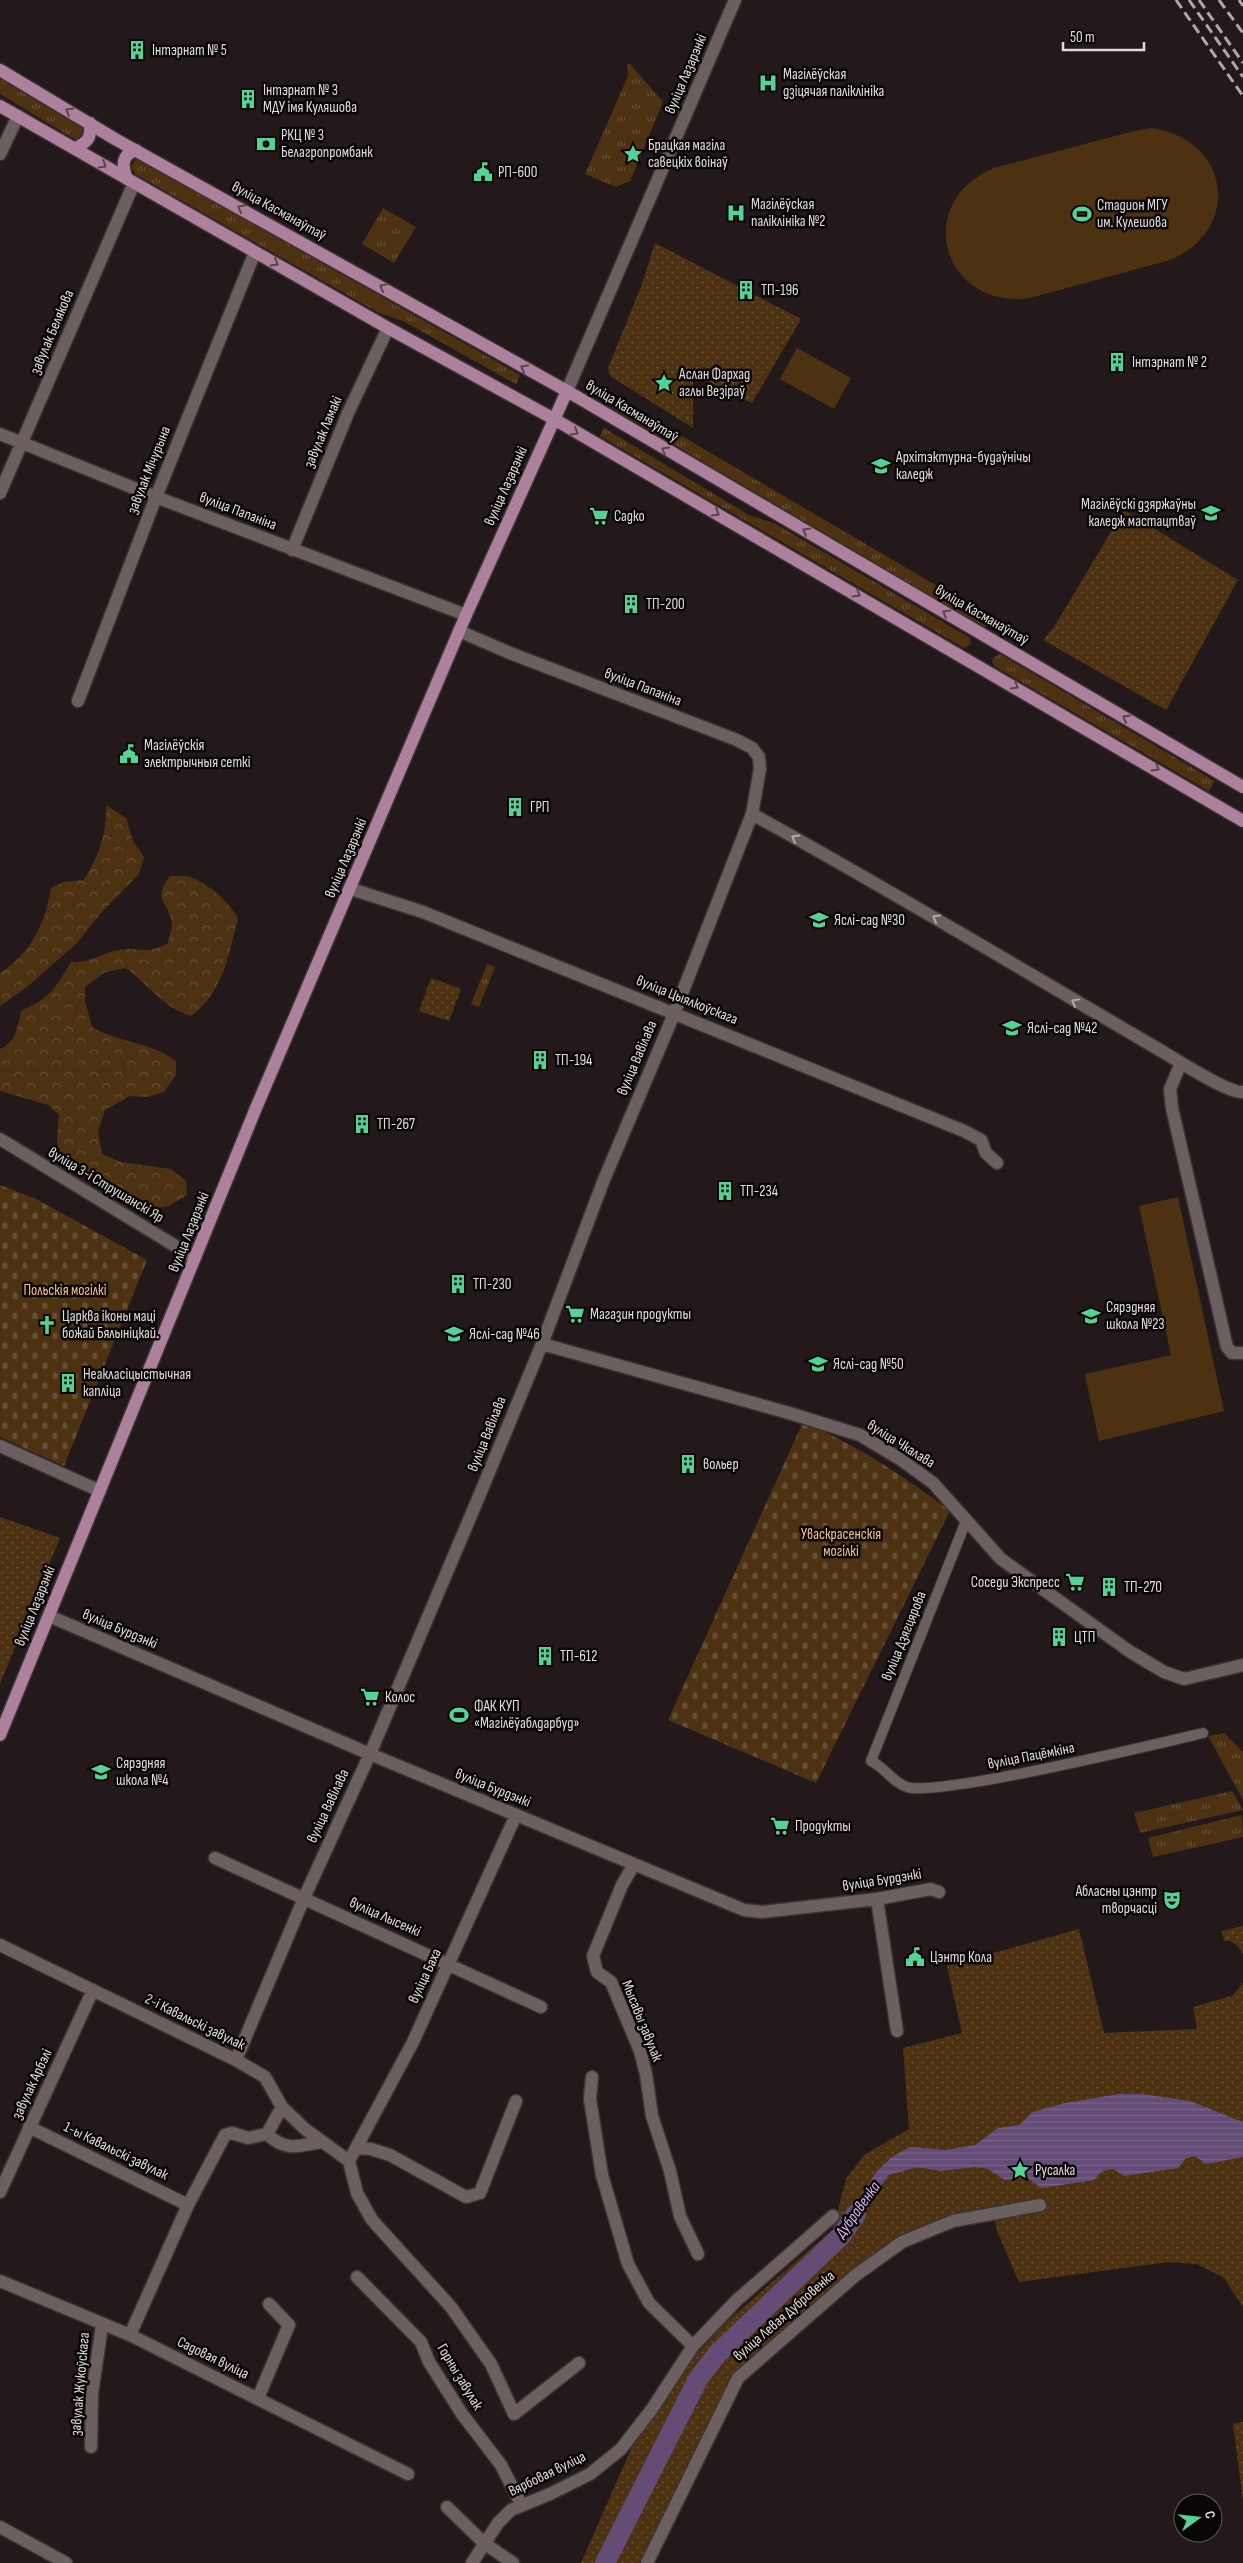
<svg xmlns="http://www.w3.org/2000/svg" width="1243" height="2563" viewBox="0 0 1243 2563" font-family="'Sofia Sans Condensed',sans-serif">
<style>
.grass{fill:url(#grass-tufts)}
.forest{fill:url(#forest-crowns)}
.cemetery{fill:url(#cemetery-stones)}
.park{fill:url(#park-dots)}
.pitch{fill:#4d3212}
.water{fill:url(#water-rules)}
.lines{fill:none;stroke-linecap:round;stroke-linejoin:round}
.river{stroke:#634c76;stroke-width:20}
.pedestrian-casing{stroke:#3b3435;stroke-width:12}
.minor-casing{stroke:#3b3435;stroke-width:15}
.secondary-casing{stroke:#3b3435;stroke-width:15}
.primary-casing{stroke:#3b3435;stroke-width:15}
.pedestrian{stroke:#6b5f60;stroke-width:10}
.minor{stroke:#6b5f60;stroke-width:12}
.secondary{stroke:#6b5f60;stroke-width:12}
.primary{stroke:#ad819d;stroke-width:12}
.rail{stroke:#afa7a8;stroke-width:3;stroke-dasharray:10 5;stroke-linecap:butt}
.oneway{stroke:#5b4452}
.oneway2{stroke:#b2a9aa}
.labels{text-anchor:middle;dominant-baseline:central;stroke-width:5;stroke-linejoin:round;paint-order:stroke}
.poi-label{font-size:15px;fill:#e1dadb;stroke:#090606;text-anchor:start}
.street-label{font-size:15px;fill:#e1dadb;stroke:#090606}
.park-label{font-size:15px;fill:#fac182;stroke:#090606}
.water-label{font-size:16px;font-style:italic;fill:#dbb7fc;stroke:#090606}
</style>
<defs>
<pattern id="grass-tufts" width="24" height="20" patternUnits="userSpaceOnUse" patternTransform="scale(1.25)"><rect width="24" height="20" fill="#4d3212"/><path d="M3 7l-1-3M5 7V3M7 7l1-3M15 17l-1-3M17 17v-4M19 17l1-3" fill="none" stroke="#664f34"/></pattern>
<pattern id="forest-crowns" width="20" height="18" patternUnits="userSpaceOnUse" patternTransform="scale(1.25)"><rect width="20" height="18" fill="#4d3212"/><path d="M2 6a3 3 0 1 1 6 0M12 15a3 3 0 1 1 6 0" fill="none" stroke="#664f34"/></pattern>
<pattern id="cemetery-stones" width="16" height="16" patternUnits="userSpaceOnUse" patternTransform="scale(1.25)"><rect width="16" height="16" fill="#4d3212"/><path d="M2 7V4a2 2 0 0 1 4 0v3zM10 15v-3a2 2 0 0 1 4 0v3z" fill="#664f34"/></pattern>
<pattern id="park-dots" width="8" height="8" patternUnits="userSpaceOnUse" patternTransform="scale(1.25)"><rect width="8" height="8" fill="#4d3212"/><path d="M2 2h.1M6 6h.1" fill="none" stroke="#664f34" stroke-width="1.8" stroke-linecap="round"/></pattern>
<pattern id="water-rules" width="6" height="5" patternUnits="userSpaceOnUse" patternTransform="scale(1.25)"><rect width="6" height="5" fill="#634c76"/><path d="M0 2.5h6" fill="none" stroke="#796589"/></pattern>
</defs>
<rect width="100%" height="100%" fill="#23191b"/>
<path class="grass" d="M627,64H630L663,102L630,181L616,187L585,174L628,76Z
M0,79L83,128L85,131L82,139L76,140L0,94Z
M136,158L520,375L516,384L403,321L379,313L135,174L131,167Z
M383,208L416,227L394,263L362,244Z
M622,401L990,617L989,625L984,627L612,408L615,403Z
M604,428L749,515L774,523L970,638L971,644L964,648L600,436Z
M1000,654L1215,781L1209,791L994,666L992,661L994,657Z
M487,964L495,967L479,1007L471,1004Z
M1224,1733L1243,1752V1800L1208,1736Z
M1232,1791L1243,1810L1140,1833L1134,1813Z
M1242,1815L1243,1837L1153,1857L1148,1838Z"/>
<path class="forest" d="M106,805L126,818L133,841L144,857L139,874L101,913L77,943L28,986L0,1006V973C31,953 45,924 51,888L63,882L84,880C99,855 107,834 106,805Z
M170,876C176,876 184,875 190,877C209,884 228,901 238,918C229,954 223,993 191,1016C162,1007 150,986 126,968L105,972L85,987V1001L92,1027C119,1043 152,1042 176,1061V1075L164,1092L147,1097L130,1096L105,1110L98,1131L102,1154L121,1162L171,1169L186,1181L187,1195L169,1206L141,1210L108,1185L63,1162L57,1142L59,1115L48,1105L0,1091V1049C16,1043 18,1025 21,1011C50,998 55,989 71,962C88,964 102,953 119,950C141,946 145,956 168,943C169,937 172,929 172,923C169,901 151,902 170,876Z"/>
<path class="cemetery" d="M0,1185L36,1199L147,1260L64,1466L0,1437Z
M803,1422C857,1445 904,1476 950,1511L816,1783L668,1720Z"/>
<path class="park" d="M655,243L801,319L752,403L693,376V428L610,376L608,368L642,284Z
M1124,510L1238,580L1166,710L1043,640L1054,627Z
M431,978L461,989L449,1021L419,1011Z
M0,1517L60,1538L0,1684Z
M1243,1926V1954C1239,1947 1233,1939 1224,1941L1222,1931Z
M1079,1929L1104,2033L1197,2029L1193,2007L1232,1996L1243,1983V2307L1224,2278L1197,2264L1168,2262L1019,2282L997,2231L992,2207L936,2220L886,2244L830,2289L734,2375L640,2563H581L632,2447L691,2359L724,2324L833,2229L846,2179L864,2155L909,2129L903,2048L962,2033L947,1966Z
M1243,2422V2501L1233,2424Z"/>
<path class="pitch" d="M1151,128C1230,138 1243,229 1170,260L1030,298C942,310 912,202 994,168L1134,131Z
M797,348L851,378L834,409L780,379Z
M1178,1197L1224,1411L1099,1441L1085,1374L1171,1355L1139,1206Z"/>
<path class="water" d="M1119,2094H1142L1190,2101L1243,2122V2157L1206,2164L1195,2156L1186,2158L1178,2168L1124,2176L1113,2169L1102,2171L1094,2180L1041,2188L1027,2177L1005,2180L988,2169L977,2167L940,2171L917,2167L889,2175L841,2236V2231L876,2172L893,2156L911,2147L945,2150L975,2145L998,2128L1019,2125L1033,2112L1065,2103Z"/>
<g class="lines">
<path class="river" d="M605,2563L698,2379L718,2353L841,2236L856,2214"/>
<g class="pedestrian-casing">
<path id="pedestrian" d="M966,1521L871,1761C886,1768 894,1785 911,1788C930,1790 968,1783 987,1780C1060,1767 1131,1750 1203,1733"/>
</g>
<g class="minor-casing">
<path id="minor" d="M0,154L18,116
M0,434L156,497L466,615
M0,493L134,183
M292,550L348,413L388,328
M78,701L156,497L255,252
M752,814C887,888 1019,968 1153,1046C1169,1055 1228,1094 1243,1092
M351,889L423,912L964,1131L981,1140L986,1153L997,1163
M1181,1063L1170,1089L1172,1108L1227,1347L1232,1353H1243
M0,1139L195,1258
M542,1344L789,1413L860,1435L900,1459L933,1483L1001,1559L1129,1651L1164,1672L1184,1679L1243,1665
M0,1446L100,1491
M49,1616L370,1754L744,1910L762,1912L877,1899L931,1889L939,1892
M215,1858L541,2007
M633,1866L622,1885L593,1956L597,1972L611,1982L640,2051L646,2074L652,2116L670,2171L680,2216L698,2254
M877,1899L897,2031
M0,1945L236,2060L265,2077L282,2107L305,2129L349,2161L357,2193L372,2220L451,2307L491,2364L514,2414L579,2363
M236,2060L304,1898L370,1754L480,1494L542,1344L603,1182L674,1014L752,814L760,769L759,757L752,748L737,740L510,653L459,631
M592,2077L590,2099L602,2175L628,2264L649,2303L693,2346
M29,2127L188,2205
M267,2134L282,2107
M357,2148L371,2149L390,2155L466,2197L480,2193L516,2101
M349,2161L413,2042L516,1815
M0,2192L93,1990
M357,2277L421,2342L429,2362L462,2414L501,2465L521,2504
M0,2281L130,2335L408,2474
M130,2335L188,2205L225,2135L232,2133L248,2138L267,2134C286,2152 298,2146 321,2142
M258,2398L289,2325L269,2304
M91,2447L92,2394L102,2325
M447,2507L484,2543L513,2563
M0,2527L66,2563
M472,2563L498,2523L511,2510L550,2494L590,2474L621,2449L652,2409L693,2346L737,2300L833,2216
M647,2563L738,2378L856,2275L902,2242L953,2221L1040,2205"/>
</g>
<g class="secondary-casing">
<path id="secondary" d="M567,391L735,0"/>
</g>
<g class="primary-casing">
<path id="primary" d="M0,70L115,139L567,391L1243,787
M0,106L388,328L554,419L1243,821
M76,148C89,141 91,138 90,123
M127,179C122,166 121,155 136,150
M0,1735L256,1108L466,615L567,391"/>
</g>
<use href="#pedestrian" class="pedestrian"/>
<use href="#minor" class="minor"/>
<use href="#secondary" class="secondary"/>
<use href="#primary" class="primary"/>
<path class="rail" d="M1176,0L1243,96
M1189,0L1243,77
M1199,0L1243,63
M1219,0L1243,33
M1239,0L1243,6"/>
</g>
<defs><path id="oneway-chevron" d="M-2-3.5L2.5 0L-2 3.5" fill="none" stroke-width="1.6" stroke-linecap="round" stroke-linejoin="round" transform="scale(1.25)"/></defs>
<g class="oneway">
<use href="#oneway-chevron" transform="translate(69 111) rotate(-149)"/>
<use href="#oneway-chevron" transform="translate(103 165) rotate(31)"/>
<use href="#oneway-chevron" transform="translate(241 208) rotate(-151)"/>
<use href="#oneway-chevron" transform="translate(275 263) rotate(30)"/>
<use href="#oneway-chevron" transform="translate(383 287) rotate(-151)"/>
<use href="#oneway-chevron" transform="translate(524 368) rotate(-151)"/>
<use href="#oneway-chevron" transform="translate(575 432) rotate(31)"/>
<use href="#oneway-chevron" transform="translate(665 450) rotate(-150)"/>
<use href="#oneway-chevron" transform="translate(716 513) rotate(30)"/>
<use href="#oneway-chevron" transform="translate(806 531) rotate(-150)"/>
<use href="#oneway-chevron" transform="translate(857 594) rotate(30)"/>
<use href="#oneway-chevron" transform="translate(946 613) rotate(-150)"/>
<use href="#oneway-chevron" transform="translate(1015 686) rotate(30)"/>
<use href="#oneway-chevron" transform="translate(1126 718) rotate(-150)"/>
<use href="#oneway-chevron" transform="translate(1156 768) rotate(30)"/>
</g>
<g class="oneway2">
<use href="#oneway-chevron" transform="translate(795 838) rotate(-150)"/>
<use href="#oneway-chevron" transform="translate(936 918) rotate(-151)"/>
<use href="#oneway-chevron" transform="translate(1075 1002) rotate(-151)"/>
</g>
<defs>
<g id="building-bare" transform="scale(1.5)"><path d="M-4-6H4V6H1V3H-1V6H-4ZM-2.5-4.3h1.7v1.8h-1.7ZM.8-4.3h1.7v1.8H.8ZM-2.5-1h1.7V.8h-1.7ZM.8-1h1.7V.8H.8Z" fill="#54d396" stroke="#090606" stroke-width="2.5" paint-order="stroke"/></g>
<g id="hospital-bare" transform="scale(1.5)"><path d="M-5-5h3v3.5h4V-5h3V5h-3V1.5h-4V5h-3Z" fill="#54d396" stroke="#090606" stroke-width="2.5" paint-order="stroke"/></g>
<g id="bank-bare" transform="scale(1.5)"><path d="M-6-4H6V4H-6ZM0-2.3a2.3 2.3 0 1 0 0 4.6a2.3 2.3 0 1 0 0-4.6Z" fill="#54d396" stroke="#090606" stroke-width="2.5" paint-order="stroke"/></g>
<g id="sight-bare" transform="scale(1.5)"><path d="M0-6L1.8-2.2L6-1.7L2.9 1.2L3.7 5.4L0 3.3L-3.7 5.4L-2.9 1.2L-6-1.7L-1.8-2.2Z" fill="#54d396" stroke="#090606" stroke-width="2.5" paint-order="stroke"/></g>
<g id="civic-bare" transform="scale(1.5)"><path d="M-.6-6.5H3V-4.5H.6V-3L4-1V1h2V6H-6V1h2V-1L-.6-3ZM-1.2 2.5V6h2.4V2.5Z" fill="#54d396" stroke="#090606" stroke-width="2.5" paint-order="stroke"/></g>
<g id="stadium-bare" transform="scale(1.5)"><path d="M0-5a6.5 5 0 1 0 0 10a6.5 5 0 1 0 0-10ZM-3.5-1.8h7v3.6h-7Z" fill="#54d396" stroke="#090606" stroke-width="2.5" paint-order="stroke"/></g>
<g id="university-bare" transform="scale(1.5)"><path d="M0-5L7-2L0 1L-7-2ZM-4 1L0 2.5L4 1V4Q0 6-4 4Z" fill="#54d396" stroke="#090606" stroke-width="2.5" paint-order="stroke"/></g>
<g id="supermarket-bare" transform="scale(1.5)"><path d="M-6-5.5h2.5l.6 2H6L4.5 2H-2.5L-4.4-4H-6ZM-1.5 3.2a1.3 1.3 0 1 0 .1 0ZM3 3.2a1.3 1.3 0 1 0 .1 0Z" fill="#54d396" stroke="#090606" stroke-width="2.5" paint-order="stroke"/></g>
<g id="school-bare" transform="scale(1.5)"><path d="M0-5L7-2L0 1L-7-2ZM-4 1L0 2.5L4 1V4Q0 6-4 4Z" fill="#54d396" stroke="#090606" stroke-width="2.5" paint-order="stroke"/></g>
<g id="church-bare" transform="scale(1.5)"><path d="M-1.2-6h2.4v3.5h3.3v2.4h-3.3V6h-2.4V-.1h-3.3v-2.4h3.3Z" fill="#54d396" stroke="#090606" stroke-width="2.5" paint-order="stroke"/></g>
<g id="theatre-bare" transform="scale(1.5)"><path d="M-5-5.5Q0-4 5-5.5V0Q5 5 0 6Q-5 5-5 0ZM-3.3-2.5H-1v1.5H-3.3ZM1-2.5H3.3v1.5H1ZM-2.8 1Q0 5.5 2.8 1Z" fill="#54d396" stroke="#090606" stroke-width="2.5" paint-order="stroke"/></g>
</defs>
<g fill-rule="evenodd">
<use href="#building-bare" x="137" y="50"/>
<use href="#hospital-bare" x="768" y="83"/>
<use href="#building-bare" x="248" y="99"/>
<use href="#bank-bare" x="266" y="144"/>
<use href="#sight-bare" x="633" y="154"/>
<use href="#civic-bare" x="483" y="172"/>
<use href="#hospital-bare" x="736" y="213"/>
<use href="#stadium-bare" x="1082" y="214"/>
<use href="#building-bare" x="746" y="290"/>
<use href="#building-bare" x="1117" y="362"/>
<use href="#sight-bare" x="664" y="383"/>
<use href="#university-bare" x="881" y="466"/>
<use href="#university-bare" x="1211" y="513"/>
<use href="#supermarket-bare" x="599" y="516"/>
<use href="#building-bare" x="631" y="604"/>
<use href="#civic-bare" x="129" y="754"/>
<use href="#building-bare" x="515" y="807"/>
<use href="#school-bare" x="819" y="920"/>
<use href="#school-bare" x="1012" y="1028"/>
<use href="#building-bare" x="540" y="1060"/>
<use href="#building-bare" x="362" y="1124"/>
<use href="#building-bare" x="725" y="1191"/>
<use href="#building-bare" x="458" y="1284"/>
<use href="#supermarket-bare" x="575" y="1314"/>
<use href="#school-bare" x="1091" y="1316"/>
<use href="#church-bare" x="47" y="1325"/>
<use href="#school-bare" x="454" y="1334"/>
<use href="#school-bare" x="818" y="1364"/>
<use href="#building-bare" x="68" y="1383"/>
<use href="#building-bare" x="688" y="1464"/>
<use href="#supermarket-bare" x="1075" y="1582"/>
<use href="#building-bare" x="1109" y="1587"/>
<use href="#building-bare" x="1059" y="1637"/>
<use href="#building-bare" x="545" y="1656"/>
<use href="#supermarket-bare" x="370" y="1697"/>
<use href="#stadium-bare" x="459" y="1715"/>
<use href="#school-bare" x="101" y="1772"/>
<use href="#supermarket-bare" x="780" y="1826"/>
<use href="#theatre-bare" x="1172" y="1900"/>
<use href="#civic-bare" x="915" y="1957"/>
<use href="#sight-bare" x="1020" y="2170"/>
</g>
<g class="labels">
<g class="poi-label">
<text x="152" y="50">Інтэрнат № 5</text>
<text x="783" y="74">Магілёўская<tspan x="783" dy="17">дзіцячая паліклініка</tspan></text>
<text x="263" y="90">Інтэрнат № 3<tspan x="263" dy="17">МДУ імя Куляшова</tspan></text>
<text x="281" y="135">РКЦ № 3<tspan x="281" dy="17">Белагропромбанк</tspan></text>
<text x="648" y="145">Брацкая магіла<tspan x="648" dy="17">савецкіх воінаў</tspan></text>
<text x="498" y="172">РП-600</text>
<text x="751" y="204">Магілёўская<tspan x="751" dy="17">паліклініка №2</tspan></text>
<text x="1097" y="205">Стадион МГУ<tspan x="1097" dy="17">им. Кулешова</tspan></text>
<text x="761" y="290">ТП-196</text>
<text x="1132" y="362">Інтэрнат № 2</text>
<text x="679" y="374">Аслан Фархад<tspan x="679" dy="17">аглы Везіраў</tspan></text>
<text x="896" y="457">Архітэктурна-будаўнічы<tspan x="896" dy="17">каледж</tspan></text>
<text x="1196" y="504" text-anchor="end">Магілёўскі дзяржаўны<tspan x="1196" dy="17">каледж мастацтваў</tspan></text>
<text x="614" y="516">Садко</text>
<text x="646" y="604">ТП-200</text>
<text x="144" y="745">Магілёўскія<tspan x="144" dy="17">электрычныя сеткі</tspan></text>
<text x="530" y="807">ГРП</text>
<text x="834" y="920">Яслі-сад №30</text>
<text x="1027" y="1028">Яслі-сад №42</text>
<text x="555" y="1060">ТП-194</text>
<text x="377" y="1124">ТП-267</text>
<text x="740" y="1191">ТП-234</text>
<text x="473" y="1284">ТП-230</text>
<text x="1106" y="1307">Сярэдняя<tspan x="1106" dy="17">школа №23</tspan></text>
<text x="590" y="1314">Магазин продукты</text>
<text x="62" y="1316">Царква іконы маці<tspan x="62" dy="17">божай Бялыніцкай.</tspan></text>
<text x="469" y="1334">Яслі-сад №46</text>
<text x="833" y="1364">Яслі-сад №50</text>
<text x="83" y="1374">Неакласіцыстычная<tspan x="83" dy="17">капліца</tspan></text>
<text x="703" y="1464">вольер</text>
<text x="1060" y="1582" text-anchor="end">Соседи Экспресс</text>
<text x="1124" y="1587">ТП-270</text>
<text x="1074" y="1637">ЦТП</text>
<text x="560" y="1656">ТП-612</text>
<text x="385" y="1697">Колос</text>
<text x="474" y="1706">ФАК КУП<tspan x="474" dy="17">«Магілёўаблдарбуд»</tspan></text>
<text x="116" y="1763">Сярэдняя<tspan x="116" dy="17">школа №4</tspan></text>
<text x="795" y="1826">Продукты</text>
<text x="1157" y="1891" text-anchor="end">Абласны цэнтр<tspan x="1157" dy="17">творчасці</tspan></text>
<text x="930" y="1957">Цэнтр Кола</text>
<text x="1035" y="2170">Русалка</text>
</g>
<g class="street-label">
<text transform="translate(686 74) rotate(-67)">вуліца Лазарэнкі</text>
<text transform="translate(279 211) rotate(29)">вуліца Касманаўтаў</text>
<text transform="translate(52 332) rotate(-67)">завулак Белякова</text>
<text transform="translate(632 411) rotate(31)">вуліца Касманаўтаў</text>
<text transform="translate(323 432) rotate(-67)">завулак Ламакі</text>
<text transform="translate(149 470) rotate(-68)">завулак Мічурына</text>
<text transform="translate(506 486) rotate(-66)">вуліца Лазарэнкі</text>
<text transform="translate(238 511) rotate(21)">вуліца Папаніна</text>
<text transform="translate(982 615) rotate(30)">вуліца Касманаўтаў</text>
<text transform="translate(643 687) rotate(21)">вуліца Папаніна</text>
<text transform="translate(346 858) rotate(-67)">вуліца Лазарэнкі</text>
<text transform="translate(687 1000) rotate(22)">вуліца Цыялкоўскага</text>
<text transform="translate(637 1058) rotate(-67)">вуліца Вавілава</text>
<text transform="translate(106 1185) rotate(31)">вуліца 3-і Струшанскі Яр</text>
<text transform="translate(189 1232) rotate(-68)">вуліца Лазарэнкі</text>
<text transform="translate(487 1434) rotate(-68)">вуліца Вавілава</text>
<text transform="translate(901 1444) rotate(32)">вуліца Чкалава</text>
<text transform="translate(35 1606) rotate(-68)">вуліца Лазарэнкі</text>
<text transform="translate(120 1629) rotate(23)">вуліца Бурдэнкі</text>
<text transform="translate(904 1636) rotate(-68)">вуліца Дзягцярова</text>
<text transform="translate(1031 1756) rotate(-11)">вуліца Пацёмкіна</text>
<text transform="translate(493 1788) rotate(22)">вуліца Бурдэнкі</text>
<text transform="translate(328 1806) rotate(-65)">вуліца Вавілава</text>
<text transform="translate(882 1880) rotate(-9)">вуліца Бурдэнкі</text>
<text transform="translate(385 1917) rotate(24)">вуліца Лысенкі</text>
<text transform="translate(425 1976) rotate(-65)">вуліца Баха</text>
<text transform="translate(642 2021) rotate(68)">Мысавы завулак</text>
<text transform="translate(195 2022) rotate(26)">2-і Кавальскі завулак</text>
<text transform="translate(32 2084) rotate(-65)">завулак Арбэлі</text>
<text transform="translate(116 2151) rotate(26)">1-ы Кавальскі завулак</text>
<text transform="translate(784 2316) rotate(-41)">вуліца Левая Дубровенка</text>
<text transform="translate(213 2358) rotate(26)">Садовая вуліца</text>
<text transform="translate(460 2377) rotate(59)">Горны завулак</text>
<text transform="translate(80 2384) rotate(-85)">завулак Жукоўскага</text>
<text transform="translate(547 2474) rotate(-26)">Вярбовая вуліца</text>
</g>
<g class="park-label">
<text x="65" y="1290">Польскія могілкі</text>
<text x="841" y="1534">Уваскрасенскія<tspan x="841" dy="17">могілкі</tspan></text>
</g>
<g class="water-label">
<text transform="translate(858 2210) rotate(-54)">Дубравенка</text>
</g>
</g>
<g transform="translate(1198 2518) rotate(75)"><circle r="24" fill="#090606" stroke="#5f5b5b"/>
<path d="M0-4L9 19L0 12L-9 19Z" fill="#54d396"/>
<text y="-8" font-size="14" font-weight="bold" text-anchor="middle" fill="#e1dadb">С</text>
</g>
<path d="M1063 42v8h81v-8" fill="none" stroke="#e1dadb" stroke-width="2.5"/>
<text x="1070" y="42" font-size="15" fill="#e1dadb" stroke="#090606" stroke-width="4" paint-order="stroke">50 m</text>
</svg>
